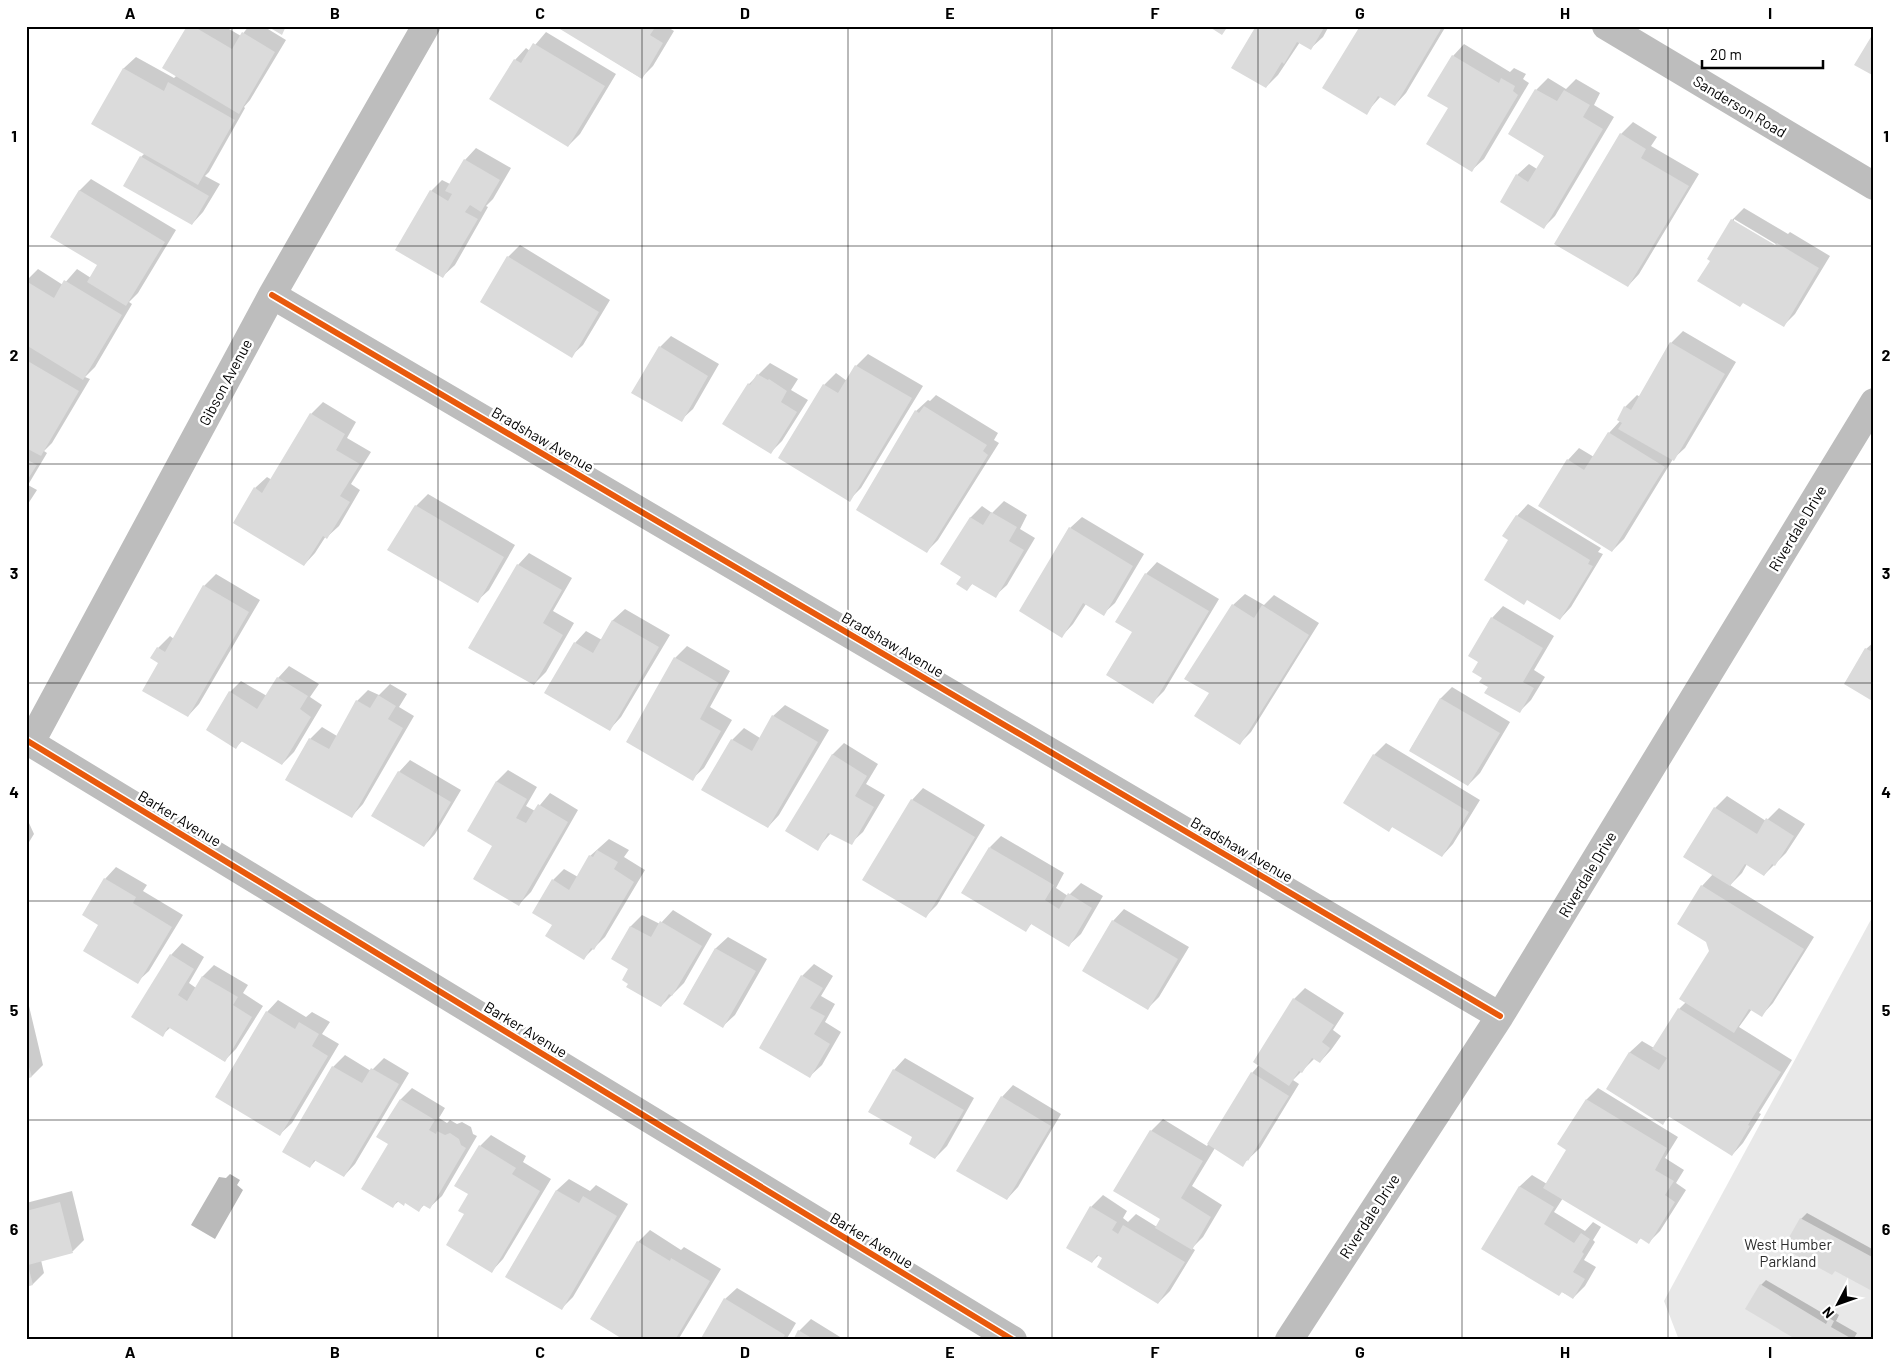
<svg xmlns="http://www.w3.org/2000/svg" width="1900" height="1366" viewBox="0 0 1900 1366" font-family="Barlow,sans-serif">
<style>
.green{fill:#e8e8e8}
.water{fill:#bababa}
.shadow{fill:#0003;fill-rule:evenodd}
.building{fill:#dbdbdb}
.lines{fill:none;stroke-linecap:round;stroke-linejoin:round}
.minor{stroke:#bdbdbd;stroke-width:28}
.cycleway-casing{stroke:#fff;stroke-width:9}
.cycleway{stroke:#e8590c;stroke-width:6}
.grid{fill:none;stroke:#000;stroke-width:1;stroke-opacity:0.55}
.labels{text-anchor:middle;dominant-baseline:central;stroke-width:5;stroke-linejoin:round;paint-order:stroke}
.street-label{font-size:15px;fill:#000;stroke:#fff}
.park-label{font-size:15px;fill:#2c2c2c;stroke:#fff}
.neatline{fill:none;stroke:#000;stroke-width:2}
.grid-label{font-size:16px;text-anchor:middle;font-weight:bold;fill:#000}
</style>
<rect width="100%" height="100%" fill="#fff"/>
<path class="green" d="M1874,914V1340H1679L1664,1301Z"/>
<path class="water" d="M230,1174L240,1180L237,1185L243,1190L215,1239L191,1225L219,1177L226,1178Z"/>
<path class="shadow" d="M189,26H224L241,36L249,26H263L286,40L250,100L244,107L245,108L209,172L205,176L220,184L203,212L192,224L141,157L145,153L93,123L124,68L136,57L174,78L177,75Z
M557,26H666L674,31L653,66L641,78Z
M1235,26H1243L1240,29Z
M1258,26H1329L1323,37L1311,48L1300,42L1278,75L1266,87Z
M1361,26H1446L1406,93L1395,105L1381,96L1366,113Z
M546,32L616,74L580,134L568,146L515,60L526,48L530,51Z
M1464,44L1510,72L1514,68L1526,74L1523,79L1529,83L1484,159L1472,170L1449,107L1453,56Z
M1548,78L1566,89L1576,79L1600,93L1594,105L1614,117L1555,216L1544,227L1517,175L1529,164L1537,169L1545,155L1510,134L1536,90Z
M1633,122L1657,137L1651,146L1699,174L1639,274L1628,286L1621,134Z
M476,148L511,168L493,199L486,206L488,207L455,265L443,276L431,191L442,180L450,184L465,160Z
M91,179L176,230L138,293L129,302L132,304L95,367L85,377L90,379L52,443L44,451L47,453L28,485L37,490L26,507V281L38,269L63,285L77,269L91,278L99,265L79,191Z
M1744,208L1788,234L1790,232L1830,256L1795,314L1783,326L1711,260L1732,220ZM1734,219L1781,247L1780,249L1734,222Z
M520,245L610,300L583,345L571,356L508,257Z
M1683,331L1736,362L1685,448L1673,459L1624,539L1612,551L1540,506L1568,460L1579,448L1594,457L1609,433L1620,421L1625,407L1637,395L1640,397L1671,343Z
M671,336L719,364L693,409L681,420L660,347Z
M868,354L923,386L861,488L849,500L824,385L836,373L847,381L856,366Z
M770,363L798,379L791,390L808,400L782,441L771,452L724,423L749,384Z
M936,395L998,433L994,440L999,443L938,540L926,552L916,411L928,400L930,401Z
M323,402L356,422L347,438L371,452L351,484L360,490L339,526L327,537L326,536L315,553L304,565L255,488L267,477L272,480L311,414Z
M428,494L515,545L489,590L477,601L389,550L416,506Z
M1004,501L1027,515L1020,529L1035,538L1007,585L995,596L973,583L967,589L970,518L982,506L992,513Z
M1528,504L1601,548L1598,552L1603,554L1571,607L1560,619L1510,540L1504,536L1517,516Z
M1082,517L1144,554L1115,603L1103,614L1086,604L1073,624L1062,636L1070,528Z
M529,553L572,578L553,611L574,623L546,672L534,684L518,565Z
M1157,562L1219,599L1164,691L1153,702L1134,631L1146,574Z
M216,574L260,600L199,704L188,716L160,662L152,658L158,648L170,636L174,639L204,586Z
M1245,594L1264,605L1274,595L1319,623L1251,732L1240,743L1210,693L1233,605Z
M1503,606L1554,636L1534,670L1545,677L1531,700L1519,712L1484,677L1480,661L1492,618Z
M625,609L670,635L621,717L610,729L575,643L586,631L602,640L613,620Z
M1874,642V701L1866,649Z
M687,646L730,671L710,707L732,720L704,768L692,779L675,658Z
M289,666L319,684L310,697L322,705L294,752L282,764L243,740L236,747L230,692L241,681L267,696L278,678Z
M390,684L407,694L399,707L414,716L363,804L352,816L287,779L310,739L322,727L337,736L357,701L368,690L379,695Z
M1452,687L1510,722L1480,773L1468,785L1410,750L1441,698Z
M785,705L829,730L779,815L768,827L732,740L744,728L760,738L773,716Z
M844,743L878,764L866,784L885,795L863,832L851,843L831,833L817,849L832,755Z
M1386,743L1480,800L1453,844L1442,856L1393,826L1389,830L1374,755Z
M410,760L461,790L435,834L424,846L399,772Z
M508,770L537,787L526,806L535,811L550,793L578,810L531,892L519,904L494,845L469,831L497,781Z
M923,788L985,825L937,905L926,916L912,800Z
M1727,796L1766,821L1779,808L1805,824L1786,853L1764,875L1747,864L1742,873L1730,885L1814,937L1773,1003L1762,1015L1752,1009L1739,1027L1792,1060L1759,1113L1761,1114L1743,1143L1732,1155L1670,1116L1662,1123L1608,1089L1630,1052L1642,1041L1654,1048L1679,1009L1686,1002L1710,951L1702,886L1713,874L1715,808Z
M26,822L29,823L34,834L26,847Z
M1001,836L1064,873L1056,888L1068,896L1081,883L1103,896L1081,934L1069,945L1032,923L1026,930L990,847Z
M609,839L629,850L624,857L645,870L605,937L584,958L553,924V880L564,869L578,877L590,856Z
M116,867L147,885L143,891L183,915L149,971L137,982L100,925L105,879Z
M1124,909L1189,947L1159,997L1147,1009L1113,921Z
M673,910L712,934L684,983L661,1006L630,968L612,958L631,926L642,915L660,924Z
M728,937L767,959L735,1015L723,1026L684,1003L716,948Z
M182,943L204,957L189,983L196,988L203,976L214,965L248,985L243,993L263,1006L236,1049L224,1061L171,1027L162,1035L171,955Z
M814,964L833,976L821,996L835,1004L825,1022L841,1032L822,1065L810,1076L802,976Z
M1305,988L1344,1013L1333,1030L1341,1036L1331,1050L1320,1062L1315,1058L1293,1080L1299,1084L1260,1148L1242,1165L1215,1148L1192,1186L1222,1205L1203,1237L1192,1248L1195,1250L1170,1291L1158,1303L1104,1258L1099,1255L1092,1262L1091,1207L1103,1195L1127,1211L1123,1218L1128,1222L1136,1214L1157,1227L1162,1219L1151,1131L1163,1119L1207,1146L1252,1073L1259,1065L1294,999Z
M278,1000L306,1017L312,1012L330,1022L322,1034L339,1044L292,1123L280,1134L267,1012Z
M26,1006H29L43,1065L32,1076L26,1077Z
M345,1055L371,1071L384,1058L409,1073L355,1164L344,1176L316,1160L310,1167L333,1067Z
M905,1058L974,1098L947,1146L935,1158L913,1137L894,1070Z
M1013,1085L1061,1114L1018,1187L1007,1199L1002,1097Z
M412,1088L445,1108L439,1118L447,1123L450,1120L457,1124L462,1122L471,1127L473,1134L477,1136L442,1196L430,1207L425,1204L419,1210L405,1202L399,1201L393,1206L390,1143L401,1099Z
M1598,1088L1678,1137L1665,1158L1684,1170L1676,1183L1686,1190L1660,1231L1649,1242L1641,1238L1637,1242L1563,1198L1554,1212L1585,1231L1593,1222L1601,1227L1593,1240L1595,1242L1584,1260L1596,1267L1585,1286L1573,1298L1482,1249L1520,1186L1532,1175L1547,1184L1568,1149L1587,1099Z
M491,1135L526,1156L523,1162L551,1179L503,1259L492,1271L465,1214L480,1146Z
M569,1179L590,1191L596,1185L628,1204L573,1297L562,1308L507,1276L557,1190Z
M72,1191L84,1240L73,1251L41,1260L44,1273L33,1284L26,1286V1203Z
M1807,1213L1874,1250V1290L1836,1270L1785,1248L1801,1219Z
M650,1230L681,1250L684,1247L721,1269L678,1340H627L638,1242Z
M1766,1280L1831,1318L1836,1313L1839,1315L1836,1321L1857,1333L1853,1340H1799L1761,1285Z
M737,1288L796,1323L786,1340H701L725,1299Z
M811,1319L845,1340H794L799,1331Z"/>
<path class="building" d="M187,26H193L232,49L242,32L275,52L239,114L162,68Z
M267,26H286L282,35Z
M555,26H656L650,35L663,43L642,79Z
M1208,26H1228L1222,35Z
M1256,26H1325L1311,50L1297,42L1284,64L1282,62L1266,88L1231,68Z
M1360,26H1436L1441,29L1395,106L1378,96L1367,115L1322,88Z
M1874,32V76L1854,65Z
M533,43L605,86L568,147L489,99L514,59L521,63Z
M1452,55L1499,83L1501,78L1515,86L1513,91L1518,95L1472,172L1426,144L1448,108L1427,96Z
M123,68L164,91L168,82L235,120L198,185L91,124Z
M1535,89L1557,101L1564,90L1590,105L1583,117L1603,129L1544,229L1500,202L1516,174L1528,182L1544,156L1508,134Z
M1620,133L1646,149L1641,158L1689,186L1628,287L1554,244Z
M140,156L209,196L192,225L123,186Z
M464,159L500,180L481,212L470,205L465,212L478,219L443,278L395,250L430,190L448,201L452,194L445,191Z
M79,190L165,242L126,306L87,282L97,265L50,237Z
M1731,219L1775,245L1777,243L1819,268L1784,327L1743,303L1740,307L1697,281L1710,261L1707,259Z
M507,256L599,312L572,358L480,302Z
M64,280L122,315L83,380L26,345V281L54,298Z
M1670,342L1725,374L1674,461L1618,429L1622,423L1617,420L1624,406L1631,410Z
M659,346L708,376L682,422L631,393Z
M26,360L79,391L41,456L26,448Z
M855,365L912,398L850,502L778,458L823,384L838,393Z
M757,374L768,380L769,379L787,391L781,402L797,412L771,454L722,424L748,383L750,385Z
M924,406L987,445L983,451L988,455L927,553L856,510L915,410L919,413Z
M310,413L345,434L336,450L360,464L340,496L350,502L327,539L323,536L304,566L233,523L254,487L262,493Z
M1608,432L1665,467L1612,552L1538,506L1567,459L1584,470Z
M26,459L37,465L26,482Z
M415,505L504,557L478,603L387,550Z
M991,512L1017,527L1009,541L1024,550L996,598L972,584L967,591L956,584L961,577L940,564L970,517L983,525Z
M1516,515L1590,560L1588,564L1593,566L1560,620L1527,600L1524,605L1484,580L1508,540L1502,536Z
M1069,527L1133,566L1104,616L1083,603L1062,638L1019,611Z
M517,564L562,590L543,623L563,635L534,685L468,648Z
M1145,573L1209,611L1153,704L1106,675L1132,632L1115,622Z
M203,585L249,612L188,717L142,691L158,663L150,658L157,647L165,652Z
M1232,604L1254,618L1262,605L1309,635L1240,745L1194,716L1209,693L1184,679Z
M1491,617L1543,648L1523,682L1534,688L1520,713L1484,693L1488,687L1479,682L1482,678L1472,672L1478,662L1468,656Z
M612,620L659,647L610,731L544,693L574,642L593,653Z
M1865,648L1874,653V702L1844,684Z
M674,657L719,683L700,719L721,731L693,781L626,742Z
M277,677L308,696L300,709L311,717L282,765L241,741L236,749L206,730L229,691L257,709Z
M378,695L396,706L388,719L403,728L352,818L285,780L309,738L329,749L356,700L370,708Z
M1440,698L1500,733L1468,786L1409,751Z
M772,715L818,742L768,828L701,790L731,739L752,751Z
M832,754L867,776L855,796L874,807L852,845L828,833L818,851L785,831Z
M1373,754L1469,812L1442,857L1392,827L1389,832L1343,803Z
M398,771L451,802L424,847L371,816Z
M496,781L527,799L516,818L526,823L538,804L568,822L519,906L473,879L492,846L467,831Z
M911,799L975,837L926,918L862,880Z
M1714,807L1757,834L1766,818L1794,836L1775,866L1772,864L1764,876L1745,864L1730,886L1683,857Z
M989,847L1054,885L1045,900L1059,909L1068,893L1092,908L1069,947L1031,924L1026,932L961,893Z
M597,850L618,862L614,869L634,882L594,950L591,948L584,960L545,936L552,925L532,913L552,879L569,890L589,855L593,857Z
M104,878L136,897L133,903L172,927L138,984L83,951L98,925L82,915Z
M1701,885L1804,949L1762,1017L1749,1009L1734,1033L1679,999L1709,951L1706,942L1677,924Z
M1112,920L1178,959L1148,1010L1082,971Z
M660,921L702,946L672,996L669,994L661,1007L626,987L628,984L622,980L628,969L611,959L630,926L651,937Z
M715,948L756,971L723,1028L683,1004Z
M170,954L194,969L178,995L187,1001L202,976L238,997L233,1005L252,1017L225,1062L168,1027L163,1037L131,1017Z
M801,975L823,988L810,1008L825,1016L814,1034L830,1044L810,1078L759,1048Z
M1293,998L1334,1025L1322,1042L1330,1048L1320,1063L1312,1058L1302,1073L1299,1071L1289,1086L1253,1062Z
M1678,1008L1781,1072L1748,1125L1750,1126L1732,1156L1668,1116L1663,1125L1606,1089L1629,1052L1659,1070L1667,1058L1652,1049Z
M266,1011L295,1029L299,1022L319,1034L312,1046L328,1056L280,1136L215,1097Z
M26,1057L32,1077L26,1079Z
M332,1066L362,1083L371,1068L399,1084L344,1177L314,1160L310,1168L282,1152Z
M893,1069L964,1110L935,1159L909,1144L912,1137L868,1112Z
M1251,1072L1289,1096L1248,1161L1247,1160L1243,1167L1207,1144Z
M1001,1096L1051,1126L1007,1200L956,1171Z
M400,1099L435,1120L429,1130L436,1134L437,1131L445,1135L450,1133L459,1139L461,1145L466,1148L430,1209L423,1205L419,1212L405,1203L404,1206L397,1201L393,1208L361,1189L388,1144L376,1137Z
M1586,1099L1667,1148L1655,1170L1674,1181L1665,1195L1675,1202L1649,1244L1640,1238L1637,1244L1543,1188L1566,1150L1557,1144Z
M1150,1130L1203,1161L1181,1198L1211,1217L1192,1250L1155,1228L1160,1219L1113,1191Z
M479,1145L516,1168L512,1174L540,1191L492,1273L446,1245L464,1214L458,1211L468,1194L454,1186Z
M1519,1186L1554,1207L1544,1224L1574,1243L1581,1233L1590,1239L1582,1252L1584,1254L1573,1272L1585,1279L1573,1299L1562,1292L1559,1296L1481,1249Z
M556,1190L579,1203L583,1196L617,1216L562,1310L505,1277Z
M60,1202L73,1253L28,1265L33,1285L26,1287V1211Z
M1090,1206L1117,1222L1112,1230L1118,1234L1123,1225L1185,1262L1158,1304L1097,1267L1102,1258L1097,1255L1092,1263L1066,1248Z
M1800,1218L1874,1258V1292L1835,1271L1832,1275L1783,1248Z
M637,1241L670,1261L671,1258L710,1281L675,1340H624L590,1319Z
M1760,1284L1826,1324L1829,1318L1834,1321L1831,1327L1854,1340H1797L1745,1309Z
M724,1298L785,1335L782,1340H700Z
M798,1330L815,1340H793Z"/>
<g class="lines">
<path class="minor" d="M1606,26L1874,186
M272,295L1500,1016
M26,740L1013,1340
M31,742L272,295L426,26
M1289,1340L1500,1016L1874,402"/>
<g class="cycleway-casing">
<path id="cycleway" d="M272,295L1500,1016
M26,740L1013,1340"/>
</g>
<use href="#cycleway" class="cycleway"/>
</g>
<path class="grid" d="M232,26V1340M438,26V1340M642,26V1340M848,26V1340M1052,26V1340M1258,26V1340M1462,26V1340M1668,26V1340M26,246H1874M26,464H1874M26,683H1874M26,901H1874M26,1120H1874"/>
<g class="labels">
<g class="street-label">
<text transform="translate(1740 106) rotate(31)">Sanderson Road</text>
<text transform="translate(225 382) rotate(-62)">Gibson Avenue</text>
<text transform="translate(543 439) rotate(30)">Bradshaw Avenue</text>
<text transform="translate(1797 528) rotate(-59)">Riverdale Drive</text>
<text transform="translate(893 644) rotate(30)">Bradshaw Avenue</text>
<text transform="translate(180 818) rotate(31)">Barker Avenue</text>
<text transform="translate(1242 849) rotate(30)">Bradshaw Avenue</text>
<text transform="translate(1587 874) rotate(-59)">Riverdale Drive</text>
<text transform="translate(526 1029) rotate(31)">Barker Avenue</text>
<text transform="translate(1369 1216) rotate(-57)">Riverdale Drive</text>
<text transform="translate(872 1240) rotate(31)">Barker Avenue</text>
</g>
<g class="park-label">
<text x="1788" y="1244">West Humber<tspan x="1788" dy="17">Parkland</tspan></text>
</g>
</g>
<rect width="1900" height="1366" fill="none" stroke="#ffffff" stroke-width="55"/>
<g transform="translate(1838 1304) rotate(229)" stroke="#ffffff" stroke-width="4" paint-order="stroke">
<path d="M0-4L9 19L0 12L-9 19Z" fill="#000000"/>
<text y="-8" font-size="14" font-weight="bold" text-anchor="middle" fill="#000000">N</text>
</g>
<path d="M1702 60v8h121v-8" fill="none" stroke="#000000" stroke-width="2.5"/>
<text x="1710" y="60" font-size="15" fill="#000000" stroke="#ffffff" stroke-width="4" paint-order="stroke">20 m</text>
<rect x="28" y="28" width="1844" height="1310" class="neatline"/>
<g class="grid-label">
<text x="130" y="19">A</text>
<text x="335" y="19">B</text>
<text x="540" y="19">C</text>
<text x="745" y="19">D</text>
<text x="950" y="19">E</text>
<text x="1155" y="19">F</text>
<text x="1360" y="19">G</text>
<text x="1565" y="19">H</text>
<text x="1770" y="19">I</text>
<text x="14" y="142">1</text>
<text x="1886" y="142">1</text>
<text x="14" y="361">2</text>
<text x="1886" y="361">2</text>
<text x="14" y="579">3</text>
<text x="1886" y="579">3</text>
<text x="14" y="798">4</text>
<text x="1886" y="798">4</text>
<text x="14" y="1016">5</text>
<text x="1886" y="1016">5</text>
<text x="14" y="1235">6</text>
<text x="1886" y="1235">6</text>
<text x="130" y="1358">A</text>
<text x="335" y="1358">B</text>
<text x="540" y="1358">C</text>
<text x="745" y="1358">D</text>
<text x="950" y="1358">E</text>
<text x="1155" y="1358">F</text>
<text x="1360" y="1358">G</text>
<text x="1565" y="1358">H</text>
<text x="1770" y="1358">I</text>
</g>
</svg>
